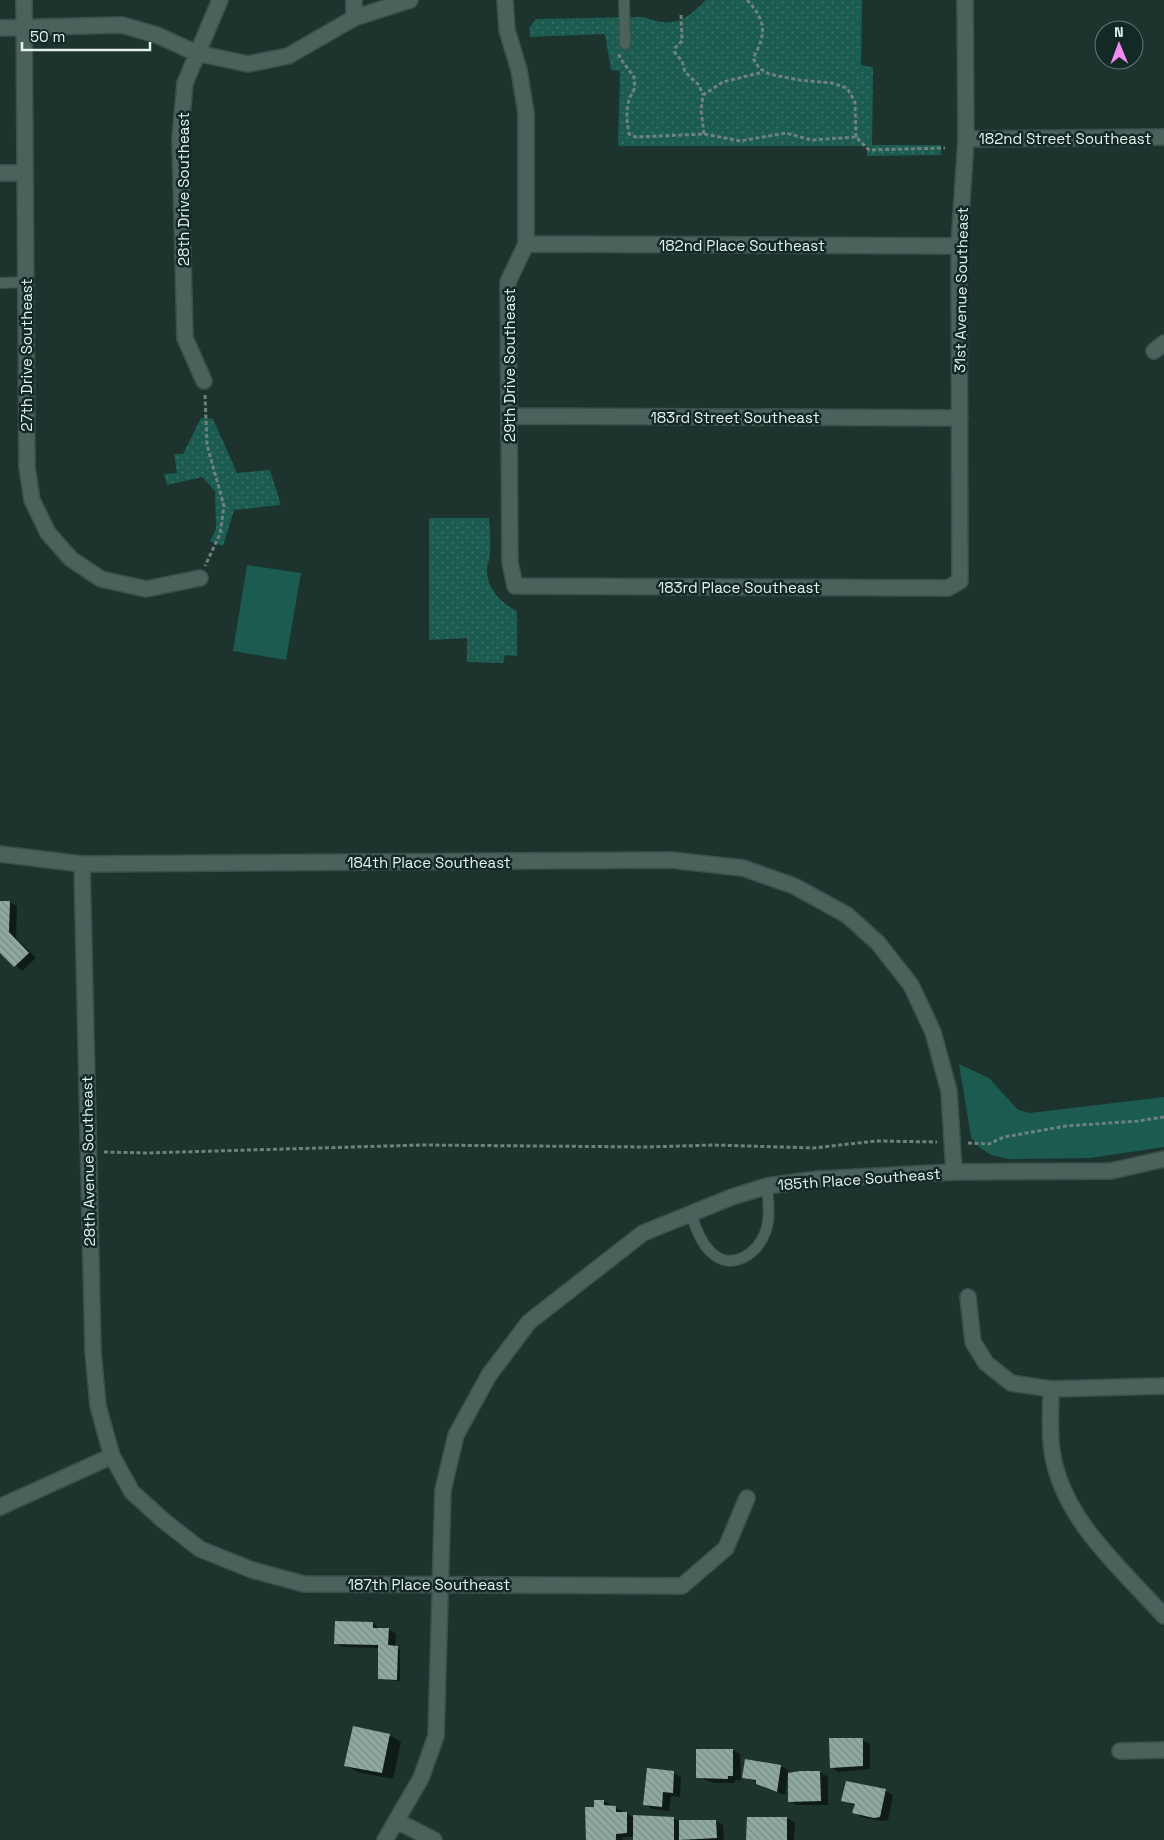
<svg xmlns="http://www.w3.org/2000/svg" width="1164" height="1840" viewBox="0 0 1164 1840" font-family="'Space Grotesk',sans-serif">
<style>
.grass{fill:#1b5b50}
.park{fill:url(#park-dots)}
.shadow{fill:#0007}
.building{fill:url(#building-back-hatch)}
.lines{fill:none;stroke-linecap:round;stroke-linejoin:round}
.lane-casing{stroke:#3b4f4b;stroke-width:12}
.street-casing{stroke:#3b4f4b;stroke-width:18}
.path{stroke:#6e817c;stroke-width:3;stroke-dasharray:4 2.5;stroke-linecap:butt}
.lane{stroke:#4a615c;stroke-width:10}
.street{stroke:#4a615c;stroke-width:15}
.labels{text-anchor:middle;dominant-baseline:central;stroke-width:5;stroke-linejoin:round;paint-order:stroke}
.street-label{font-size:15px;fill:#e5f3ef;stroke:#132925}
</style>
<defs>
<pattern id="park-dots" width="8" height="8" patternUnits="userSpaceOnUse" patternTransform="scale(1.25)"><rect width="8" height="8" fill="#1b5b50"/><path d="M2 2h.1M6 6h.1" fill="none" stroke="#3c736a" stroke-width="1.8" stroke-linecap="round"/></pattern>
<pattern id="building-back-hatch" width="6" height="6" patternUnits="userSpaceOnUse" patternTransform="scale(1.25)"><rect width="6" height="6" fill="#8fa8a2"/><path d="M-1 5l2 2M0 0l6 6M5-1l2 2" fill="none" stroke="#798c87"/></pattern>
</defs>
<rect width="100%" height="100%" fill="#1d332e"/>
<path class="grass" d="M247,565L301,573L286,660L233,651Z
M959,1064L989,1078L1018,1110L1030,1113L1164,1097V1147L1090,1158L1008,1159L991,1155L979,1147L971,1137Z"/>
<path class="park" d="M706,0H862L861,65L873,67L872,145H941V155L867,156V146H618L620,71L611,70L605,34L530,37L529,28L536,19L643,17C673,28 684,22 706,0Z
M201,418L213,419L237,473L270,470L281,505L234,510L223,546L210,541L216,529L215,491L202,477L167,485L164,474L177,473L174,454H183Z
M429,518H489C490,530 491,542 490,553C490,559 487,564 487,569C486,588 501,603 517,611V656L505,655L503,663L467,662V638L429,640Z"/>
<path class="shadow" d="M0,902H9L17,906L16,938L36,958L22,971L0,951Z
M373,1623L380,1629H388L396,1634L395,1647L400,1649V1681L379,1679L380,1648L343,1647L335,1643Z
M389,1735L401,1742L393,1779L357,1772L346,1765Z
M862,1740L870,1744V1769L838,1772L831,1767Z
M733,1750L740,1754L741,1780H735V1783H714L697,1777Z
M781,1766L788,1770L785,1795L764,1788L757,1782L743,1777Z
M673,1772L681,1777L680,1797L671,1796L669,1811L652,1809L644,1804Z
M820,1772L828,1777V1805H797L789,1801V1774Z
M886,1791L893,1795L888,1820L882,1821L861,1817L854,1812L855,1806L843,1800Z
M604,1801L635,1818H674L680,1822L716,1821L723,1825L724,1840H634V1837H623V1840H587L595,1808Z
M748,1818H787L795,1823L794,1840H748Z"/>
<path class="building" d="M0,901H10L9,932L29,953L14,967L0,953Z
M335,1621L373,1622V1628H389L388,1645L398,1646L397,1680L378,1679V1645L334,1644Z
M353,1726L390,1734L382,1773L344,1766Z
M829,1738H863V1766L830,1768Z
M696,1749H733V1776H728V1779L696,1778Z
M745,1759L781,1765L777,1792L756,1784V1780L742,1778Z
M647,1768L674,1771L673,1793L663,1792L662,1807L643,1805Z
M800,1771H820L821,1801L788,1802V1773Z
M846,1781L886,1789L880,1817L874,1818L852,1813L855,1804L841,1801Z
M594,1800H604V1805L616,1806V1812H627V1833L616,1834V1840H586L585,1807H594Z
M633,1815L674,1817V1840H633Z
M747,1817H787V1840H746Z
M679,1820H716L717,1838L679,1840Z"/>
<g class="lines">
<g class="lane-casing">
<path id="lane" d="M624,0L625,44
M0,283L26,282
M691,1214C696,1228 701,1244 713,1254C733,1271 757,1253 765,1233C771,1218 768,1201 767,1186"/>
</g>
<g class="street-casing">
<path id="street" d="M24,0L27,467L32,500L48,533L71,559L101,579L146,589L200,578
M354,0V18
M505,0L507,30L519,70L526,113V244L508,282L510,562L515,586L948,588L960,581L959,246L966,139L965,0
M0,28L122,25L157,35L196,53L248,64L288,56L354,18L410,0
M966,139L1164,137
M0,173H25
M526,244L959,246
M1154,351L1164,343
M204,381L185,338L180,139L185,83L220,0
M510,416L960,418
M0,854L82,864L671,860L743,868L794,886L847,915L878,943L911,985L933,1032L949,1091L954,1172
M82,864L93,1351L98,1406L112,1456L132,1492L164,1521L200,1549L252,1570L304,1584L682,1586L726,1548L747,1498
M968,1297L973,1342L986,1363L1011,1383L1051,1389L1164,1386
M1051,1389C1051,1409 1049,1431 1052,1451C1062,1519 1120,1567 1164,1616
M0,1507L112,1456
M1120,1751L1164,1750
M397,1821L434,1840
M385,1840L421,1778L436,1736L443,1490L456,1435L489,1375L529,1322L643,1233L732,1197L767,1186L818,1179L954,1172L1111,1171L1164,1159"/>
</g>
<path class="path" d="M747,0C766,20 767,34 753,58L759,68L769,74L799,80L832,83L847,88L855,102L856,137
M681,15L682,41L675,48V53L682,61L685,72L699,85L703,95
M619,54L620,58L634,77L635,88C625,103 626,116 629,134L636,137L704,134L740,141L786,133L811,140L856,137L869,150L945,148
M704,134L701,110L703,95L723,82L763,72
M205,395L207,445L224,506L220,534L205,566
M968,1143L989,1144L1004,1137L1066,1126L1138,1121L1164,1117
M104,1152L146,1153L422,1145L647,1147L714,1145L814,1148L876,1141L937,1142"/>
<use href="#lane" class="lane"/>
<use href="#street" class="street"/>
</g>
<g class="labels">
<g class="street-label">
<text x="1065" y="138">182nd Street Southeast</text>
<text transform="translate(183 189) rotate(-90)">28th Drive Southeast</text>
<text x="742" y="245">182nd Place Southeast</text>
<text transform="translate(961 290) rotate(-89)">31st Avenue Southeast</text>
<text transform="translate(26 355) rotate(-90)">27th Drive Southeast</text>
<text transform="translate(509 365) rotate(-90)">29th Drive Southeast</text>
<text x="735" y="417">183rd Street Southeast</text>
<text x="739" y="587">183rd Place Southeast</text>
<text x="429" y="862">184th Place Southeast</text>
<text transform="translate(88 1161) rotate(-91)">28th Avenue Southeast</text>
<text transform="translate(859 1179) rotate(-4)">185th Place Southeast</text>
<text x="429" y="1584">187th Place Southeast</text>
</g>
</g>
<g transform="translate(1119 45) rotate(359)"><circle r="24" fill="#132925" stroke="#677a76"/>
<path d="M0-4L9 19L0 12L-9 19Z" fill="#f489f0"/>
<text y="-8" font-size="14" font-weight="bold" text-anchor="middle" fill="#e5f3ef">N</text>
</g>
<path d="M22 42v8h128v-8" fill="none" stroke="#e5f3ef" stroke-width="2.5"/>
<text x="30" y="42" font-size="15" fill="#e5f3ef" stroke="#132925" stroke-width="4" paint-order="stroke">50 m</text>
</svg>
